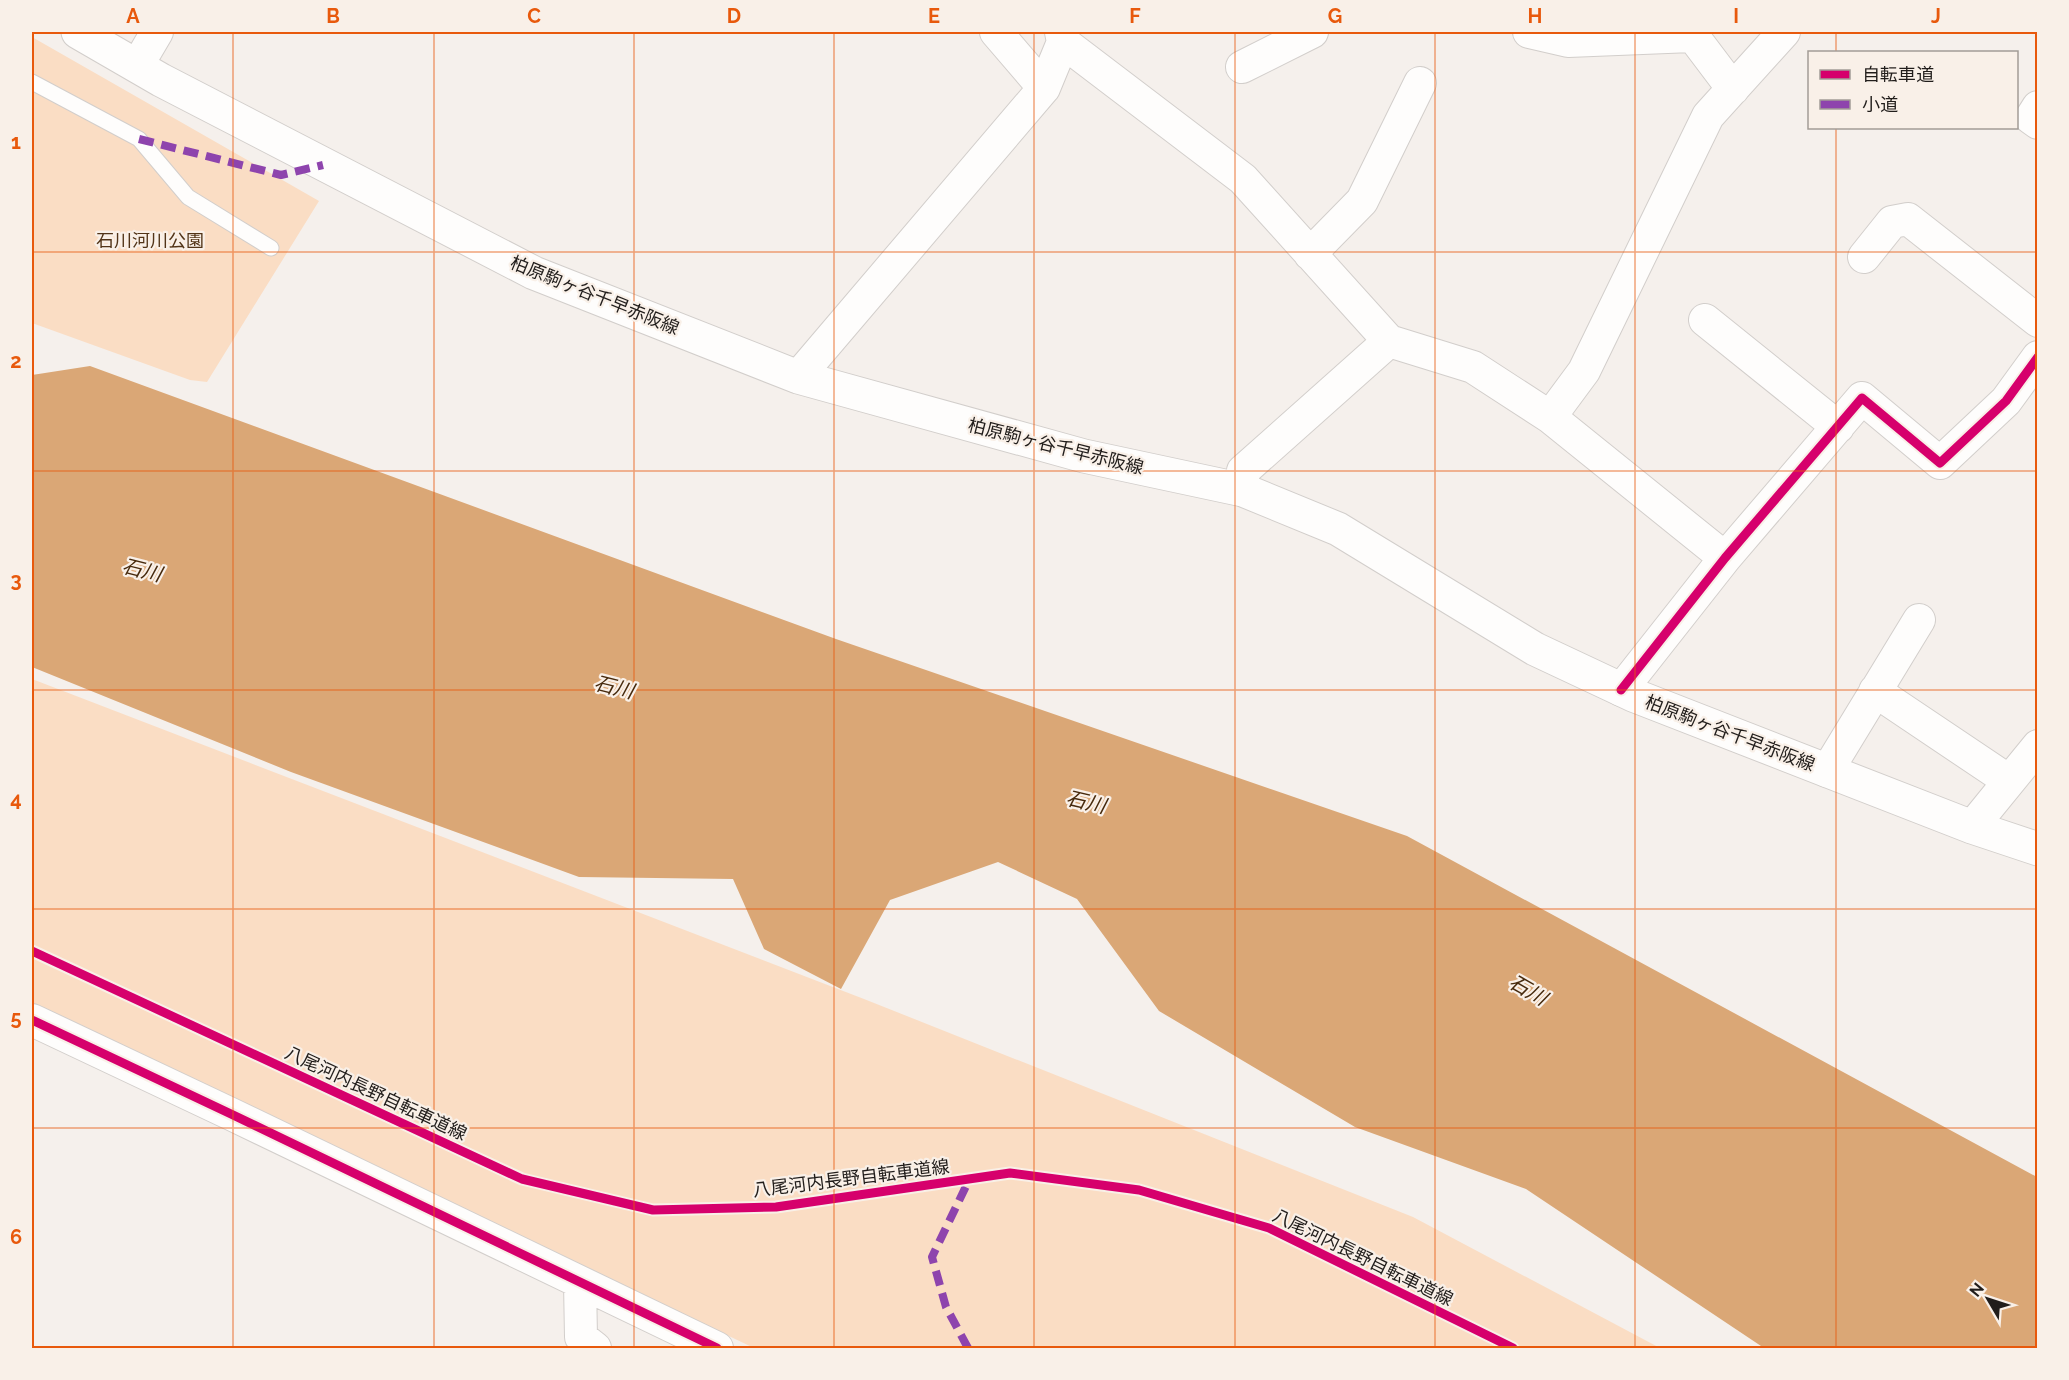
<svg xmlns="http://www.w3.org/2000/svg" width="2069" height="1380" viewBox="0 0 2069 1380" font-family="Raleway,'Noto Sans JP',sans-serif">
<style>
.green{fill:#faddc4}
.water{fill:#daa776}
.lines{fill:none;stroke-linecap:round;stroke-linejoin:round}
.service-casing{stroke:#d2cecb;stroke-width:17}
.minor-casing{stroke:#d2cecb;stroke-width:34}
.primary-casing{stroke:#d2cecb;stroke-width:35}
.service{stroke:#fefdfc;stroke-width:15}
.minor{stroke:#fefdfc;stroke-width:32}
.primary{stroke:#fefdfc;stroke-width:33}
.quiet{stroke:#8e44ad;stroke-width:8;stroke-dasharray:15 8;stroke-linecap:butt}
.cycleway-casing{stroke:#f9f0e8;stroke-width:13}
.cycleway{stroke:#d6006c;stroke-width:9}
.grid{fill:none;stroke:#e8590c;stroke-width:1.5;stroke-opacity:0.55}
.labels{text-anchor:middle;dominant-baseline:central;stroke-width:4.5;stroke-linejoin:round;paint-order:stroke}
.park-label{font-size:18px;fill:#523418;stroke:#f9f0e8}
.street-label{font-size:18px;fill:#211d1b;stroke:#f9f0e8}
.water-label{font-size:20px;font-style:italic;fill:#472a0d;stroke:#f9f0e8}
.neatline{fill:none;stroke:#e8590c;stroke-width:2}
.grid-label{font-size:20px;text-anchor:middle;font-weight:bold;fill:#e8590c}
</style>
<rect width="100%" height="100%" fill="#f5f0ec"/>
<path class="green" d="M32,37L319,201L207,382L190,380L32,323Z
M32,679L864,999L1413,1217L1660,1348H754L32,1004Z"/>
<path class="water" d="M90,366L836,639L1407,836L2037,1177V1348H1764L1526,1189L1355,1127L1159,1011L1077,899L998,862L890,900L841,989L764,949L733,879L579,877L291,772L32,667V375Z"/>
<g class="lines">
<g class="service-casing">
<path id="service" d="M32,82L139,139L188,197L271,248"/>
</g>
<g class="minor-casing">
<path id="minor" d="M996,32L1044,88
M1529,32L1568,41L1692,36
M1690,32L1733,89
M1063,42L1243,179L1389,341
M137,66L157,32
M1242,67L1312,32
M2038,107L2031,118L2038,123
M1310,254L1362,201L1420,83
M1864,257L1892,222L1908,219L2038,321
M1705,320L1838,427
M798,377L1044,88L1063,42L1061,32
M1550,417L1584,371L1708,116L1784,32
M1243,490V471L1389,341L1473,367L1550,417L1725,558
M1621,690L1725,558L1862,398L1940,463L2006,401L2038,357
M1875,691L2009,781
M1827,771L1919,620
M1972,827L2038,746
M32,1020L231,1114L717,1348
M580,1283L581,1337L595,1348"/>
</g>
<g class="primary-casing">
<path id="primary" d="M78,32L161,80L534,273L798,377L1084,456L1243,490L1338,529L1535,649L1633,695L1972,827L2038,849"/>
</g>
<use href="#service" class="service"/>
<use href="#minor" class="minor"/>
<use href="#primary" class="primary"/>
<path class="quiet" d="M139,139L281,175L323,165
M968,1348L946,1307L932,1257L969,1180"/>
<g class="cycleway-casing">
<path id="cycleway" d="M1621,690L1725,558L1862,398L1940,463L2006,401L2038,357
M32,951L522,1179L653,1210L776,1207L1010,1173L1139,1190L1269,1228L1513,1348
M32,1020L231,1114L717,1348"/>
</g>
<use href="#cycleway" class="cycleway"/>
</g>
<path class="grid" d="M233,32V1348M434,32V1348M634,32V1348M834,32V1348M1034,32V1348M1235,32V1348M1435,32V1348M1635,32V1348M1836,32V52M1836,128V1348M32,252H2038M32,471H2038M32,690H2038M32,909H2038M32,1128H2038"/>
<g class="labels">
<g class="park-label">
<text x="150" y="240">石川河川公園</text>
</g>
<g class="street-label">
<text transform="translate(595 295) rotate(22)">柏原駒ヶ谷千早赤阪線</text>
<text transform="translate(1056 446) rotate(14)">柏原駒ヶ谷千早赤阪線</text>
<text transform="translate(1730 733) rotate(21)">柏原駒ヶ谷千早赤阪線</text>
<text transform="translate(376 1093) rotate(25)">八尾河内長野自転車道線</text>
<text transform="translate(851 1178) rotate(-7)">八尾河内長野自転車道線</text>
<text transform="translate(1363 1257) rotate(26)">八尾河内長野自転車道線</text>
</g>
<g class="water-label">
<text transform="translate(142 570) rotate(14)">石川</text>
<text transform="translate(614 687) rotate(14)">石川</text>
<text transform="translate(1086 802) rotate(13)">石川</text>
<text transform="translate(1528 990) rotate(30)">石川</text>
</g>
</g>
<rect width="2069" height="1380" fill="none" stroke="#f9f0e8" stroke-width="66"/>
<rect x="1808" y="51" width="210" height="78" fill="#f9f0e8" stroke="#a39c96" stroke-width="1.5"/>
<rect x="1820" y="70" width="30" height="9" fill="#d6006c" stroke="#a39c96" stroke-width="1.5"/>
<text x="1862" y="81" font-size="18" fill="#211d1b">自転車道</text>
<rect x="1820" y="100" width="30" height="9" fill="#8e44ad" stroke="#a39c96" stroke-width="1.5"/>
<text x="1862" y="111" font-size="18" fill="#211d1b">小道</text>
<g transform="translate(1988 1299) rotate(309)" stroke="#f9f0e8" stroke-width="4.5" paint-order="stroke">
<path d="M0-4.5L10 22L0 15L-10 22Z" fill="#211d1b"/>
<text y="-9" font-size="16" font-weight="bold" text-anchor="middle" fill="#211d1b">N</text>
</g>
<rect x="33" y="33" width="2003" height="1314" class="neatline"/>
<g class="grid-label">
<text x="133" y="23">A</text>
<text x="333" y="23">B</text>
<text x="534" y="23">C</text>
<text x="734" y="23">D</text>
<text x="934" y="23">E</text>
<text x="1135" y="23">F</text>
<text x="1335" y="23">G</text>
<text x="1535" y="23">H</text>
<text x="1736" y="23">I</text>
<text x="1936" y="23">J</text>
<text x="16" y="149">1</text>
<text x="16" y="368">2</text>
<text x="16" y="587">3</text>
<text x="16" y="806">4</text>
<text x="16" y="1025">5</text>
<text x="16" y="1244">6</text>
</g>
</svg>
